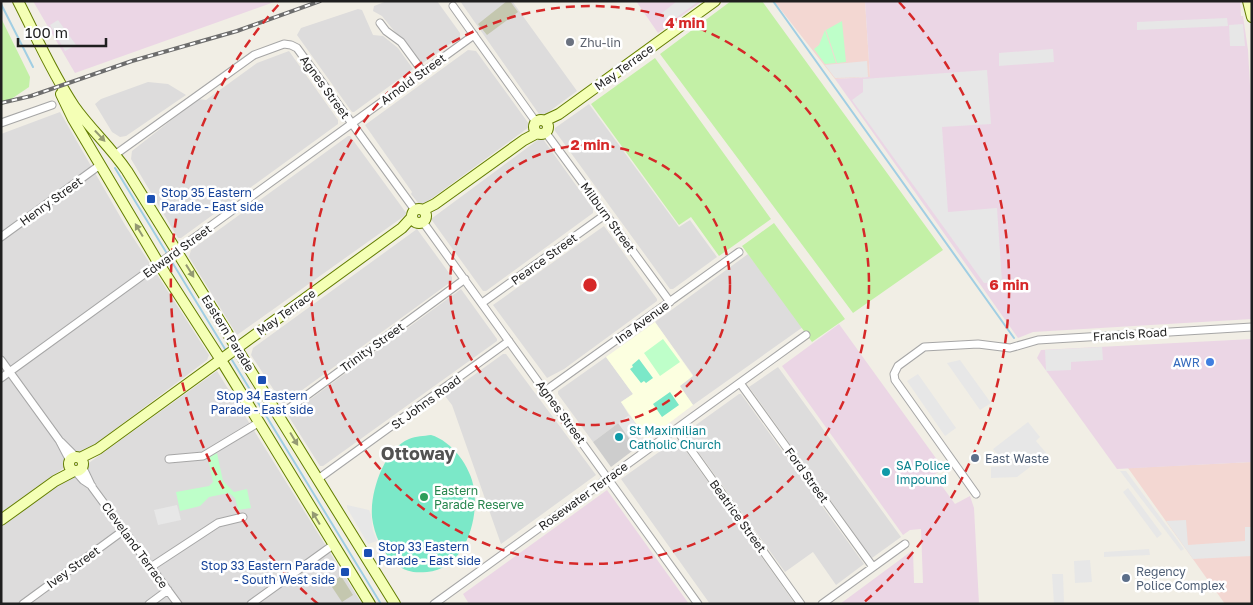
<svg xmlns="http://www.w3.org/2000/svg" width="1253" height="605" viewBox="0 0 1253 605" font-family="'Golos Text',sans-serif">
<style>
.residential{fill:#dddcdc}
.commercial{fill:#f3d7d2}
.industrial{fill:#ebd6e5}
.education{fill:#fcffe0}
.religious{fill:#cdcdcd}
.construction{fill:#c4c7af}
.grass{fill:#c3f0a6}
.park{fill:#beffc9}
.pitch{fill:#7be8c8}
.parking{fill:#e7e7e7}
.lines{fill:none;stroke-linecap:round;stroke-linejoin:round}
.stream{stroke:#a1cee3;stroke-width:2}
.street-casing{stroke:#a6a6a6;stroke-width:9}
.secondary-casing{stroke:#637d00;stroke-width:12}
.street{stroke:#fff;stroke-width:7}
.secondary{stroke:#f4ffb5;stroke-width:10}
.rail-casing{stroke:#6d6d6d;stroke-width:4}
.rail{stroke:#fff;stroke-width:2;stroke-dasharray:5.5;stroke-linecap:butt}
.oneway{fill:#949a72}
.ring{fill:none;stroke:#d62828;stroke-width:2.5;stroke-dasharray:9 6}
.worship-dot{fill:#6b7280;stroke:#fff;stroke-width:2}
.transit-dot{fill:#1a4fb4;stroke:#fff;stroke-width:2}
.shop-dot{fill:#3f7fe0;stroke:#fff;stroke-width:2}
.culture-dot{fill:#0f9aa8;stroke:#fff;stroke-width:2}
.service-dot{fill:#5c6f8a;stroke:#fff;stroke-width:2}
.leisure-dot{fill:#2e9e5b;stroke:#fff;stroke-width:2}
.labels{text-anchor:middle;dominant-baseline:central;stroke-width:5;stroke-linejoin:round;paint-order:stroke}
.worship-label{font-size:12px;fill:#5b616d;stroke:#fff;text-anchor:start}
.street-label{font-size:12px;fill:#1f1f1f;stroke:#fff}
.transit-label{font-size:12px;fill:#164399;stroke:#fff;text-anchor:start}
.shop-label{font-size:12px;fill:#366cbe;stroke:#fff;text-anchor:end}
.culture-label{font-size:12px;fill:#0d838f;stroke:#fff;text-anchor:start}
.service-label{font-size:12px;fill:#4e5e75;stroke:#fff;text-anchor:start}
.leisure-label{font-size:12px;fill:#27864d;stroke:#fff;text-anchor:start}
.district-label{font-size:18px;font-weight:bold;fill:#525252;stroke:#fff}
.centre{fill:#d62828;stroke:#fff;stroke-width:2.5}
.ring-label{font-size:15px;text-anchor:middle;font-weight:bold;fill:#d62828;stroke:#fff;stroke-width:5;stroke-linejoin:round;paint-order:stroke}
</style>
<rect width="100%" height="100%" fill="#f1eee5"/>
<path class="residential" d="M387,1H437L460,33V37L423,63H420L382,16L373,11L374,6Z
M460,1H512L577,91L543,116L539,114Z
M358,9L362,10L373,35L383,36L398,48L413,69L354,112H352L297,35L301,28Z
M468,50L476,51L529,124V127L424,204H419L411,194L412,192L365,125Z
M289,51L338,120V124L181,238H178L131,159L132,151L198,99L206,100L257,63Z
M148,82L168,84L186,95L126,136L120,137L112,132L95,104L101,99Z
M589,104L679,227L690,220L717,257L673,289H670L555,131V128Z
M60,112L125,225L209,355L207,360L1,515V134Z
M348,136H350L407,214L237,335L189,257L191,250Z
M539,139H543L593,209V213L486,291H483L431,219Z
M604,226L657,299V301L564,369L547,378L493,305Z
M417,229L452,277V281L283,404L251,355L253,348Z
M748,254L803,327L693,405L679,386L693,375L655,322Z
M461,289L497,339V341L323,466H320L289,417L290,414Z
M503,354H506L596,475L501,544L452,405L445,396Z
M606,357L633,394L621,402L629,415L593,442L558,394V391Z
M778,367L901,537L872,558L749,387Z
M217,371L362,604H1V526Z
M739,394H741L864,564L836,585L813,552L785,572L686,435V432Z
M676,440H678L795,604H710L621,479Z"/>
<path class="commercial" d="M774,1H865L870,77L835,79Z
M1252,462V604H1225L1128,468Z"/>
<path class="industrial" d="M33,1H277L75,73Z
M636,1H702L658,33Z
M865,1H1240L1241,16H1243L1248,50L1252,121V319L1033,332L1018,338L835,79L870,77Z
M839,324L943,468L934,475L955,504L970,496L974,508L979,604H840L913,550L914,583H923L921,529L910,530L903,535L782,366Z
M1252,339V462L1117,469L1037,358L1041,350Z
M607,490L689,604H469L463,594Z"/>
<path class="education" d="M655,322L693,376L680,386L693,405L644,442L642,432L621,402L633,394L606,357Z"/>
<path class="religious" d="M629,415L642,432L644,442L611,467L593,442Z"/>
<path class="construction" d="M507,1H510L518,12L487,35L478,24Z
M341,576L353,595L342,602L330,584Z"/>
<path class="grass" d="M731,1H762L943,250L853,313L660,54Z
M1,18L30,77L29,87L1,106Z
M655,58L771,219L719,256L691,217L679,225L591,104Z
M774,223L845,319L812,342L742,246Z"/>
<path class="park" d="M842,21L846,62L837,63L826,30Z
M825,30L836,63L825,64L814,49L819,45Z
M663,339L680,362L660,376L644,353Z
M217,453L223,481L234,492L247,489L251,508L238,510L235,498L229,493L209,497L200,506L180,511L176,492L209,486L213,482L208,458Z"/>
<path class="pitch" d="M639,359L653,378L646,383L644,381L641,383L630,369L633,367L632,365Z
M670,392L679,405L662,417L653,404Z
M431,435C452,441 471,467 474,489C479,521 464,569 427,572C414,573 406,572 396,564C382,553 374,534 372,517C370,492 384,449 409,439C416,436 424,436 431,435Z"/>
<path class="parking" d="M677,1H699L669,23L662,13Z
M1227,18L1228,26L1137,30V22Z
M58,20L76,45L65,51L50,25Z
M1243,24L1245,46H1230L1229,25Z
M1053,49L1054,62L999,66V53Z
M867,61L868,77L835,78L825,65Z
M987,70L991,124L942,127L948,212L997,208L1002,282L984,283L852,100L863,92V79Z
M1102,347L1103,360L1071,362V370L1046,371L1045,350Z
M960,360L991,403L980,410L947,363Z
M918,374L956,428L945,436L907,381Z
M629,415L642,432L644,442L636,448L618,423Z
M1028,422L1040,437L1036,441L1047,454L1017,477L991,478V467L1008,466L993,449Z
M1120,471H1126L1184,549L1181,551Z
M1128,488L1162,534L1157,538L1123,492Z
M177,505L181,520L158,525L154,510Z
M347,505L369,510L371,515L373,531L377,541L368,544L347,508Z
M1186,520L1188,545L1245,541V527H1252V556L1193,559L1166,521Z
M1149,549L1150,555L1104,557V552Z
M1090,560L1092,582L1075,583L1074,561Z
M1052,574H1063L1064,603L1054,604Z"/>
<g class="lines">
<path class="stream" d="M773,1L1014,338
M1,4L33,67
M115,168L166,252
M172,262L225,349
M232,360L381,604"/>
<g class="street-casing">
<path id="street" d="M453,6L536,122
M380,23L386,31L401,42L423,72
M1,123L52,105
M546,133L670,302
M116,154L254,55L284,44L291,45L297,48L415,210
M423,222L698,604
M1,237L100,165
M482,303L606,214
M1,360L59,440L70,461
M1,378L474,35
M740,383L873,567
M545,391L739,252
M280,415L465,279
M676,429L801,604
M61,442L76,457
M169,459L203,456L258,423
M83,468L92,487L178,604
M76,472L83,480L92,486
M318,479L509,341
M976,494L895,380L894,374L898,366L924,347L978,344L1010,348L1038,340L1252,327
M151,567L218,523L243,517
M23,604L124,530
M149,604L168,590
M251,604L333,545
M434,604L806,335
M822,604L905,544"/>
</g>
<g class="secondary-casing">
<path id="secondary" d="M18,1C36,36 52,73 74,106C90,129 111,147 127,171L395,604
M1248,1L1252,17
M61,94L73,119L159,264L221,360L370,604
M534 127a7 7 0 1 1 14 0a7 7 0 1 1-14 0Z
M544,121L559,114L715,1
M412 216a7 7 0 1 1 14 0a7 7 0 1 1-14 0Z
M423,210L435,204L524,140L537,133
M69 464a7 7 0 1 1 14 0a7 7 0 1 1-14 0Z
M80,458L98,449L402,228L412,217
M1,520L55,481L74,471"/>
</g>
<use href="#street" class="street"/>
<use href="#secondary" class="secondary"/>
<g class="rail-casing">
<path id="rail" d="M1,103L31,96L132,61L237,31L320,1"/>
</g>
<use href="#rail" class="rail"/>
</g>
<defs><path id="oneway-solid" d="M-6-.8H1V-3.2L6.5 0L1 3.2V.8H-6Z" transform="scale(1.25)"/></defs>
<g class="oneway">
<use href="#oneway-solid" transform="translate(100 136) rotate(47)"/>
<use href="#oneway-solid" transform="translate(139 230) rotate(-121)"/>
<use href="#oneway-solid" transform="translate(190 271) rotate(58)"/>
<use href="#oneway-solid" transform="translate(294 439) rotate(59)"/>
<use href="#oneway-solid" transform="translate(316 518) rotate(-121)"/>
</g>
<g class="ring">
<circle cx="590" cy="285" r="140"/>
<circle cx="590" cy="285" r="279"/>
<path d="M318 604A419 419 0 0 1 281 2M899 2A419 419 0 0 1 862 604"/>
</g>
<circle class="worship-dot" cx="570" cy="42" r="5"/>
<g class="transit-dot">
<rect x="146" y="194" width="10" height="10" rx="2.5"/>
<rect x="257" y="375" width="10" height="10" rx="2.5"/>
<rect x="363" y="548" width="10" height="10" rx="2.5"/>
<rect x="340" y="567" width="10" height="10" rx="2.5"/>
</g>
<circle class="shop-dot" cx="1210" cy="362" r="5"/>
<g class="culture-dot">
<circle cx="619" cy="437" r="5"/>
<circle cx="886" cy="472" r="5"/>
</g>
<g class="service-dot">
<circle cx="975" cy="458" r="5"/>
<circle cx="1126" cy="578" r="5"/>
</g>
<circle class="leisure-dot" cx="424" cy="497" r="5"/>
<g class="labels">
<g class="worship-label">
<text x="580" y="42">Zhu-lin</text>
</g>
<g class="street-label">
<text transform="translate(624 67) rotate(-36)">May Terrace</text>
<text transform="translate(413 79) rotate(-36)">Arnold Street</text>
<text transform="translate(325 87) rotate(54)">Agnes Street</text>
<text transform="translate(51 201) rotate(-36)">Henry Street</text>
<text transform="translate(608 217) rotate(54)">Milburn Street</text>
<text transform="translate(177 251) rotate(-36)">Edward Street</text>
<text transform="translate(544 259) rotate(-36)">Pearce Street</text>
<text transform="translate(286 312) rotate(-36)">May Terrace</text>
<text transform="translate(642 322) rotate(-36)">Ina Avenue</text>
<text transform="translate(228 333) rotate(58)">Eastern Parade</text>
<text transform="translate(1130 334) rotate(-4)">Francis Road</text>
<text transform="translate(372 347) rotate(-36)">Trinity Street</text>
<text transform="translate(426 402) rotate(-36)">St Johns Road</text>
<text transform="translate(561 412) rotate(54)">Agnes Street</text>
<text transform="translate(807 475) rotate(54)">Ford Street</text>
<text transform="translate(583 496) rotate(-36)">Rosewater Terrace</text>
<text transform="translate(738 516) rotate(54)">Beatrice Street</text>
<text transform="translate(135 545) rotate(54)">Cleveland Terrace</text>
<text transform="translate(73 567) rotate(-36)">Ivey Street</text>
</g>
<g class="transit-label">
<text x="161" y="192">Stop 35 Eastern<tspan x="161" dy="14">Parade - East side</tspan></text>
<text x="262" y="395" text-anchor="middle">Stop 34 Eastern<tspan x="262" dy="14">Parade - East side</tspan></text>
<text x="378" y="546">Stop 33 Eastern<tspan x="378" dy="14">Parade - East side</tspan></text>
<text x="335" y="565" text-anchor="end">Stop 33 Eastern Parade<tspan x="335" dy="14">- South West side</tspan></text>
</g>
<g class="shop-label">
<text x="1200" y="362">AWR</text>
</g>
<g class="culture-label">
<text x="629" y="430">St Maximilian<tspan x="629" dy="14">Catholic Church</tspan></text>
<text x="896" y="465">SA Police<tspan x="896" dy="14">Impound</tspan></text>
</g>
<g class="service-label">
<text x="985" y="458">East Waste</text>
<text x="1136" y="571">Regency<tspan x="1136" dy="14">Police Complex</tspan></text>
</g>
<g class="leisure-label">
<text x="434" y="490">Eastern<tspan x="434" dy="14">Parade Reserve</tspan></text>
</g>
<g class="district-label">
<text x="418" y="453">Ottoway</text>
</g>
</g>
<circle cx="590" cy="285" r="8" class="centre"/>
<g class="ring-label">
<text x="685" y="28">4 min</text>
<text x="590" y="150">2 min</text>
<text x="1009" y="290">6 min</text>
</g>
<rect width="1253" height="605" fill="none" stroke="#1f1f1f" stroke-width="5"/>
<path d="M18 38v8h88v-8" fill="none" stroke="#1f1f1f" stroke-width="2.5"/>
<text x="25" y="38" font-size="15" fill="#1f1f1f" stroke="#ffffff" stroke-width="4" paint-order="stroke">100 m</text>
</svg>
